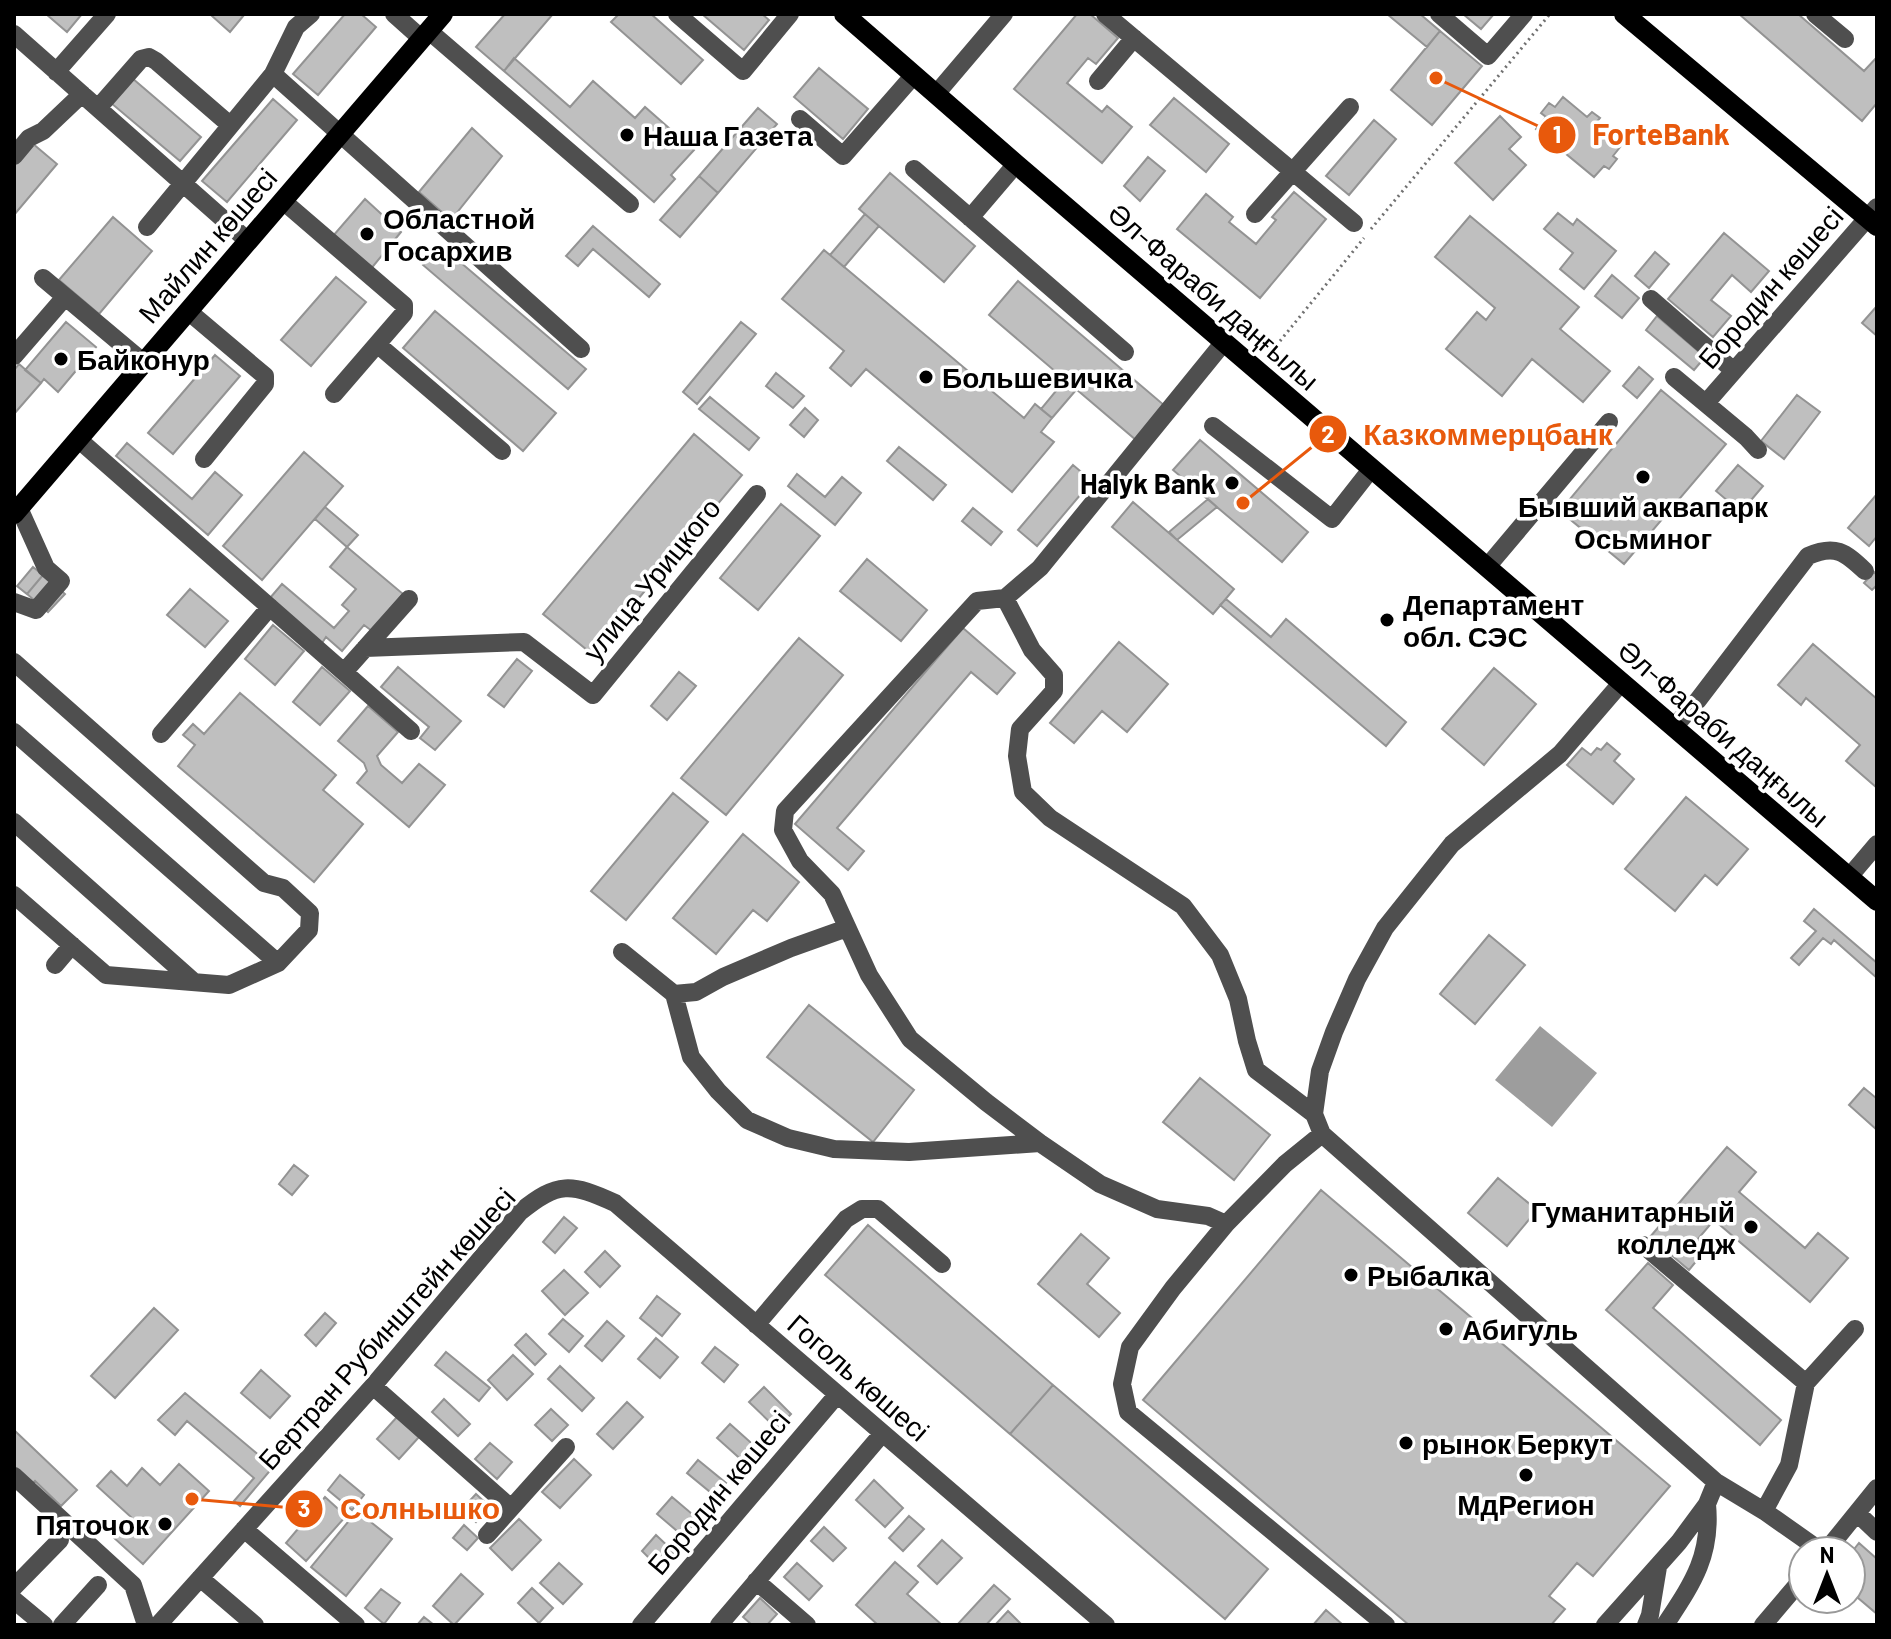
<svg xmlns="http://www.w3.org/2000/svg" width="1891" height="1639" viewBox="0 0 1891 1639" font-family="Barlow,sans-serif">
<style>
.water{fill:#9d9d9d}
.building{fill:#bfbfbf;stroke:#939393;stroke-width:2}
.lines{fill:none;stroke-linecap:round;stroke-linejoin:round}
.path{stroke:#717171;stroke-width:3;stroke-dasharray:2 4;stroke-linecap:butt}
.minor{stroke:#4f4f4f;stroke-width:18}
.major{stroke:#000;stroke-width:20}
.poi-dot{fill:#000;stroke:#fff;stroke-width:3}
.labels{text-anchor:middle;dominant-baseline:central;stroke-width:7;stroke-linejoin:round;paint-order:stroke}
.poi-label{font-size:28px;font-weight:bold;fill:#000;stroke:#fff;text-anchor:start}
.street-label{font-size:28px;fill:#000;stroke:#fff}
.leader{fill:none;stroke:#e8590c;stroke-width:3}
.callout-dot{fill:#e8590c;stroke:#fff;stroke-width:3}
.mark-label{font-size:24px;text-anchor:middle;font-weight:bold;fill:#fff}
.callout-label{font-size:30px;text-anchor:middle;font-weight:bold;fill:#e8590c;stroke:#fff;stroke-width:7;stroke-linejoin:round;paint-order:stroke}
</style>
<rect width="100%" height="100%" fill="#fff"/>
<path class="water" d="M1540,1026L1597,1073L1552,1127L1495,1080Z"/>
<path class="building" d="M46,14H82L67,32Z
M214,14H242L244,15L230,32L212,16Z
M345,14H361L376,27L318,95L293,74Z
M505,14H553L504,71L476,47Z
M619,14H651L703,60L681,84L611,22Z
M702,14H762L769,20L744,50Z
M1077,14H1090L1118,38L1096,64L1088,58L1067,83L1102,112L1107,106L1132,127L1102,163L1014,89Z
M1387,14H1420L1440,31L1427,47Z
M1463,14H1494L1481,29Z
M1739,14H1798L1864,71L1877,57V103L1862,121Z
M1440,31L1482,66L1432,125L1391,90Z
M514,58L570,107L593,81L635,118L645,107L694,150L671,175L675,179L654,202L504,71Z
M819,68L868,109L843,139L794,97Z
M132,78L201,137L180,161L111,103Z
M1563,97L1587,117L1592,112L1600,118L1595,124L1621,146L1613,156L1617,159L1609,169L1604,166L1594,177L1536,129L1546,117L1541,113L1549,103L1555,107Z
M1174,98L1229,144L1206,172L1150,125Z
M273,99L297,120L227,202L202,181Z
M758,108L777,124L718,193L699,176Z
M1500,116L1521,137L1509,149L1526,165L1493,200L1455,163Z
M1374,120L1396,139L1349,195L1326,176Z
M472,128L502,156L451,220L419,192Z
M32,143L57,164L14,215V164Z
M1148,157L1165,171L1140,201L1124,186Z
M890,173L975,246L944,282L859,209Z
M699,176L718,193L680,237L660,220Z
M1294,192L1326,219L1260,298L1177,229L1206,194L1233,217L1229,222L1256,244L1276,220L1272,217Z
M365,199L401,232L370,270L333,236Z
M1558,213L1573,225L1577,219L1616,251L1584,289L1560,269L1573,253L1544,229Z
M865,214L879,226L844,267L830,255Z
M1470,216L1579,307L1560,329L1610,371L1583,402L1532,359L1502,396L1446,349L1477,312L1486,320L1495,308L1435,257Z
M113,217L152,251L99,314L59,280Z
M593,226L660,284L649,297L593,249L578,266L566,256Z
M1724,233L1769,271L1751,292L1732,275L1711,300L1731,316L1713,337L1668,299Z
M440,245L586,369L568,389L423,265Z
M824,250L1024,418L1035,404L1052,418L1041,432L1054,442L1012,492L866,369L851,386L830,368L844,351L782,299Z
M1655,252L1669,264L1649,288L1635,276Z
M1612,275L1639,298L1622,318L1595,296Z
M336,277L366,302L311,366L281,340Z
M1018,281L1165,406L1136,440L989,315Z
M1877,306V336L1862,323Z
M435,311L556,413L523,451L403,348Z
M1657,316L1705,357L1694,370L1646,330Z
M66,322L96,347L58,392L44,379L41,383L25,370Z
M741,322L756,334L697,404L683,392Z
M215,355L240,376L173,454L148,433Z
M19,364L41,383L14,414V370Z
M1639,367L1653,379L1637,398L1623,386Z
M776,373L804,396L793,408L766,386Z
M1065,380L1076,390L1052,418L1041,409Z
M1661,390L1726,444L1624,564L1560,511Z
M1797,395L1820,412L1784,459L1761,441Z
M710,397L759,438L749,450L699,409Z
M805,408L818,420L804,437L790,425Z
M694,434L742,475L592,654L543,614Z
M1200,440L1308,532L1282,562L1173,470Z
M127,443L192,499L215,472L242,495L208,535L116,456Z
M899,447L946,485L933,500L887,461Z
M304,452L343,486L262,580L223,546Z
M1073,465L1092,481L1037,546L1018,530Z
M1738,465L1763,486L1741,512L1716,491Z
M797,474L825,497L842,477L861,493L835,525L788,486Z
M1877,494V536L1869,546L1848,528Z
M1208,499L1217,507L1177,540L1169,532Z
M1133,502L1234,589L1213,614L1112,527Z
M781,504L820,536L758,610L720,578Z
M325,507L358,535L347,547L315,519Z
M973,508L1002,532L991,545L962,521Z
M347,547L403,594L372,631L364,625L342,651L326,637L322,643L270,598L282,584L334,628L349,611L342,605L356,589L330,567Z
M867,559L927,610L901,641L840,591Z
M33,567L43,575L27,594L17,586Z
M1874,572L1877,575V585L1872,590L1864,583Z
M43,575L65,594L48,612L27,594Z
M190,589L228,621L205,647L167,615Z
M1226,599L1271,637L1286,619L1406,722L1386,746L1220,605Z
M273,625L304,651L275,685L245,659Z
M963,628L1015,673L997,694L971,672L837,828L864,851L848,870L795,824Z
M799,638L843,675L726,815L681,778Z
M1119,642L1168,684L1127,732L1102,711L1074,743L1050,723Z
M1813,644L1877,699L1876,787L1846,761L1860,745L1806,698L1801,705L1778,685Z
M517,659L532,671L504,707L488,695Z
M322,667L350,691L320,725L293,702Z
M398,667L461,721L435,750L420,738L429,727L381,687Z
M1494,668L1536,704L1484,765L1442,729Z
M679,672L696,686L667,720L651,706Z
M240,693L336,775L323,790L363,824L314,882L178,766L195,745L183,735L193,724L204,734Z
M368,706L398,732L377,756L381,765L402,783L419,764L445,785L409,827L357,783L367,771L364,763L338,741Z
M1607,743L1620,754L1614,761L1634,779L1613,804L1567,765L1582,748L1591,755L1597,748L1601,750Z
M673,793L708,822L626,920L591,891Z
M1686,797L1748,849L1717,885L1705,875L1675,911L1625,869Z
M743,834L799,882L767,921L753,910L716,954L673,918Z
M1814,909L1877,963V978L1834,940L1831,944L1823,938L1799,965L1791,958L1816,931L1804,921Z
M1489,935L1525,965L1475,1024L1440,994Z
M809,1005L914,1090L873,1142L767,1057Z
M1200,1078L1270,1135L1234,1180L1163,1122Z
M1864,1088L1876,1098L1877,1096V1130L1849,1105Z
M1727,1147L1756,1172L1739,1192L1805,1248L1818,1233L1848,1258L1810,1302L1714,1220L1697,1240L1707,1248L1689,1270L1650,1237Z
M294,1165L308,1176L292,1195L279,1184Z
M1498,1178L1537,1210L1507,1246L1468,1213Z
M1321,1190L1670,1486L1593,1576L1577,1563L1549,1596L1565,1609L1551,1625H1409L1143,1400Z
M564,1217L577,1228L555,1253L543,1242Z
M868,1225L1053,1385L1010,1434L825,1275Z
M1081,1234L1109,1258L1087,1284L1120,1313L1099,1337L1038,1284Z
M605,1251L620,1266L600,1287L585,1272Z
M1648,1263L1673,1285L1653,1308L1781,1420L1760,1445L1606,1310Z
M564,1270L588,1293L565,1315L542,1291Z
M657,1296L680,1314L662,1336L640,1318Z
M154,1308L178,1330L115,1398L91,1376Z
M325,1313L336,1323L316,1346L305,1335Z
M563,1319L583,1336L569,1352L549,1334Z
M607,1321L624,1336L602,1361L585,1346Z
M526,1334L546,1354L535,1365L515,1345Z
M656,1338L678,1357L660,1378L638,1359Z
M715,1347L738,1365L724,1382L702,1363Z
M446,1352L490,1388L479,1401L435,1365Z
M513,1355L533,1374L507,1400L488,1380Z
M560,1366L594,1398L582,1411L548,1379Z
M261,1370L290,1396L270,1418L241,1393Z
M1053,1385L1268,1569L1225,1619L1010,1434Z
M764,1387L791,1414L777,1429L749,1402Z
M185,1393L273,1467L240,1506L234,1501L254,1478L187,1421L175,1435L158,1420Z
M444,1399L470,1424L458,1436L432,1412Z
M627,1402L643,1417L613,1449L597,1434Z
M551,1409L568,1425L552,1441L535,1425Z
M397,1417L419,1437L399,1459L377,1439Z
M730,1424L758,1449L745,1463L717,1438Z
M14,1430L77,1490L61,1506L35,1481L32,1484L14,1467Z
M490,1443L512,1462L497,1479L475,1459Z
M574,1459L591,1475L560,1508L542,1492Z
M698,1460L726,1483L715,1496L687,1473Z
M179,1464L209,1491L143,1564L113,1537L131,1517L97,1486L111,1471L127,1486L142,1468L160,1485Z
M340,1475L364,1495L352,1510L328,1490Z
M874,1480L903,1508L885,1527L856,1500Z
M476,1494L490,1507L476,1522L462,1509Z
M325,1497L346,1516L306,1561L286,1543Z
M672,1497L698,1519L683,1536L657,1514Z
M357,1511L392,1539L346,1596L311,1567Z
M909,1516L924,1529L903,1551L889,1538Z
M519,1519L541,1540L512,1570L490,1548Z
M464,1525L478,1538L467,1550L453,1538Z
M824,1527L846,1548L833,1561L811,1541Z
M656,1535L674,1552L659,1568L642,1551Z
M942,1540L962,1558L937,1584L918,1566Z
M1859,1543L1877,1559V1614L1851,1592V1553Z
M895,1562L918,1582L907,1594L942,1625H878L856,1605Z
M559,1563L582,1584L563,1604L540,1583Z
M797,1563L822,1586L809,1600L784,1577Z
M461,1574L483,1594L454,1625L433,1606Z
M994,1585L1010,1599L986,1625H957Z
M532,1588L553,1608L539,1623L518,1603Z
M381,1589L400,1603L384,1624L365,1608Z
M760,1598L777,1614L767,1625H752L743,1617Z
M1326,1610L1343,1625H1313Z
M1008,1611L1022,1625H995Z
M424,1617L434,1625H417Z"/>
<g class="lines">
<path class="path" d="M1371,229L1550,14
M1280,341L1364,238"/>
<path class="minor" d="M394,14L422,39
M677,14L743,71L790,14
M1105,14L1354,223
M1439,14L1488,56L1524,14
M1815,14L1845,39
M429,31L630,204
M14,34L248,241
M56,72L107,14
M273,74L581,349
M1098,81L1134,38
M936,94L1004,14
M98,108L141,59L149,57L156,61L230,125
M800,119L843,156L914,75
M14,156L29,138L43,131L82,94
M914,169L1125,352
M283,201L404,305V313L334,394
M1255,214L1350,107
M970,218L1016,164
M147,227L273,74L296,27L311,14
M43,278L143,362
M1651,299L1734,371
M188,311L265,376V384L204,459
M1224,342L1040,568L1005,598L977,601L785,811L783,830L800,861L832,894L869,975L910,1039L986,1102L1040,1143L1100,1184L1157,1209L1208,1216L1226,1224L1285,1164L1322,1134
M377,344L502,451
M14,356L65,297
M1674,377L1746,437L1758,450
M1706,403L1877,207
M1213,426L1332,519L1372,468
M78,439L411,731
M1487,567L1609,422
M1005,598L1032,650L1054,675V691L1020,729L1017,756L1023,792L1050,818L1183,906L1220,955L1238,999L1247,1041L1256,1070L1314,1114L1322,1134L1716,1482L1764,1511L1821,1551
M14,602L36,610L61,581L46,568L19,508
M365,648L524,642L593,695L757,494
M14,662L264,883L283,888L310,913L309,930L278,963L229,985L106,975L14,895
M344,672L409,599
M1674,727L1698,700L1808,556C1835,544 1845,552 1865,571
M14,732L278,963
M161,734L270,607
M14,822L194,982
M1849,877L1877,844
M622,952L674,994L696,992L723,977L791,948L847,928
M55,965L72,945
M674,994L691,1057L718,1091L747,1120L788,1138L834,1149L909,1152L1040,1143
M1314,1114L1320,1071L1334,1032L1357,979L1385,928L1452,844L1560,754L1622,682
M1226,1224L1173,1288L1130,1347L1122,1384L1128,1412L1386,1625
M1643,1245L1806,1383
M756,1325L846,1219L862,1209H878L942,1264
M373,1386L511,1508
M14,1476L133,1585L146,1625
M1764,1511L1789,1465L1806,1383L1855,1329
M1857,1513L1877,1532
M244,1529L356,1625
M487,1535L566,1447
M1826,1551L1877,1488
M200,1578L255,1625
M756,1581L807,1625
M14,1587L60,1540
M14,1600L44,1625
M62,1625L98,1585
M158,1625L373,1386L520,1212C558,1181 571,1183 615,1203L1106,1625
M641,1625L837,1395
M719,1625L882,1434
M1605,1625L1679,1542L1707,1504L1716,1482
M1646,1625L1650,1615L1658,1567
M1665,1625C1692,1584 1712,1556 1707,1504
M1763,1625L1803,1578"/>
<path class="major" d="M844,14L1016,164L1877,901
M1624,14L1877,226
M14,514L443,14"/>
</g>
<g class="poi-dot">
<circle cx="627" cy="135" r="8"/>
<circle cx="367" cy="234" r="8"/>
<circle cx="61" cy="359" r="8"/>
<circle cx="926" cy="377" r="8"/>
<circle cx="1643" cy="477" r="8"/>
<circle cx="1232" cy="483" r="8"/>
<circle cx="1387" cy="620" r="8"/>
<circle cx="1751" cy="1227" r="8"/>
<circle cx="1351" cy="1275" r="8"/>
<circle cx="1446" cy="1329" r="8"/>
<circle cx="1406" cy="1443" r="8"/>
<circle cx="1526" cy="1475" r="8"/>
<circle cx="165" cy="1524" r="8"/>
</g>
<g class="labels">
<g class="poi-label">
<text x="643" y="135">Наша Газета</text>
<text x="383" y="218">Областной<tspan x="383" dy="32">Госархив</tspan></text>
<text x="77" y="359">Байконур</text>
<text x="942" y="377">Большевичка</text>
<text x="1216" y="483" text-anchor="end">Halyk Bank</text>
<text x="1643" y="506" text-anchor="middle">Бывший аквапарк<tspan x="1643" dy="32">Осьминог</tspan></text>
<text x="1403" y="604">Департамент<tspan x="1403" dy="32">обл. СЭС</tspan></text>
<text x="1735" y="1211" text-anchor="end">Гуманитарный<tspan x="1735" dy="32">колледж</tspan></text>
<text x="1367" y="1275">Рыбалка</text>
<text x="1462" y="1329">Абигуль</text>
<text x="1422" y="1443">рынок Беркут</text>
<text x="1526" y="1504" text-anchor="middle">МдРегион</text>
<text x="149" y="1524" text-anchor="end">Пяточок</text>
</g>
<g class="street-label">
<text transform="translate(207 245) rotate(-49)">Майлин көшесі</text>
<text transform="translate(1770 287) rotate(-49)">Бородин көшесі</text>
<text transform="translate(1214 296) rotate(41)">Әл-Фараби даңғылы</text>
<text transform="translate(651 579) rotate(-51)">улица Урицкого</text>
<text transform="translate(1724 733) rotate(41)">Әл-Фараби даңғылы</text>
<text transform="translate(386 1328) rotate(-48)">Бертран Рубинштейн көшесі</text>
<text transform="translate(859 1377) rotate(41)">Гоголь көшесі</text>
<text transform="translate(718 1492) rotate(-50)">Бородин көшесі</text>
</g>
</g>
<path class="leader" d="M1436 78L1557 135M1243 503L1328 434M192 1499L304 1509"/>
<g class="callout-dot">
<circle cx="1436" cy="78" r="8"/>
<circle cx="1243" cy="503" r="8"/>
<circle cx="192" cy="1499" r="8"/>
<circle cx="1557" cy="135" r="20"/>
<circle cx="1328" cy="434" r="20"/>
<circle cx="304" cy="1509" r="20"/>
</g>
<g class="mark-label">
<text x="1557" y="143">1</text>
<text x="1328" y="443">2</text>
<text x="304" y="1517">3</text>
</g>
<g class="callout-label">
<text x="1661" y="145">ForteBank</text>
<text x="1488" y="445">Казкоммерцбанк</text>
<text x="420" y="1519">Солнышко</text>
</g>
<rect width="1891" height="1639" fill="none" stroke="#000000" stroke-width="32"/>
<g transform="translate(1827 1575)"><circle r="38" fill="#ffffff" stroke="#999999" stroke-width="2"/>
<path d="M0-6L14 30L0 20L-14 30Z" fill="#000000"/>
<text y="-12" font-size="22" font-weight="bold" text-anchor="middle" fill="#000000">N</text>
</g>
</svg>
